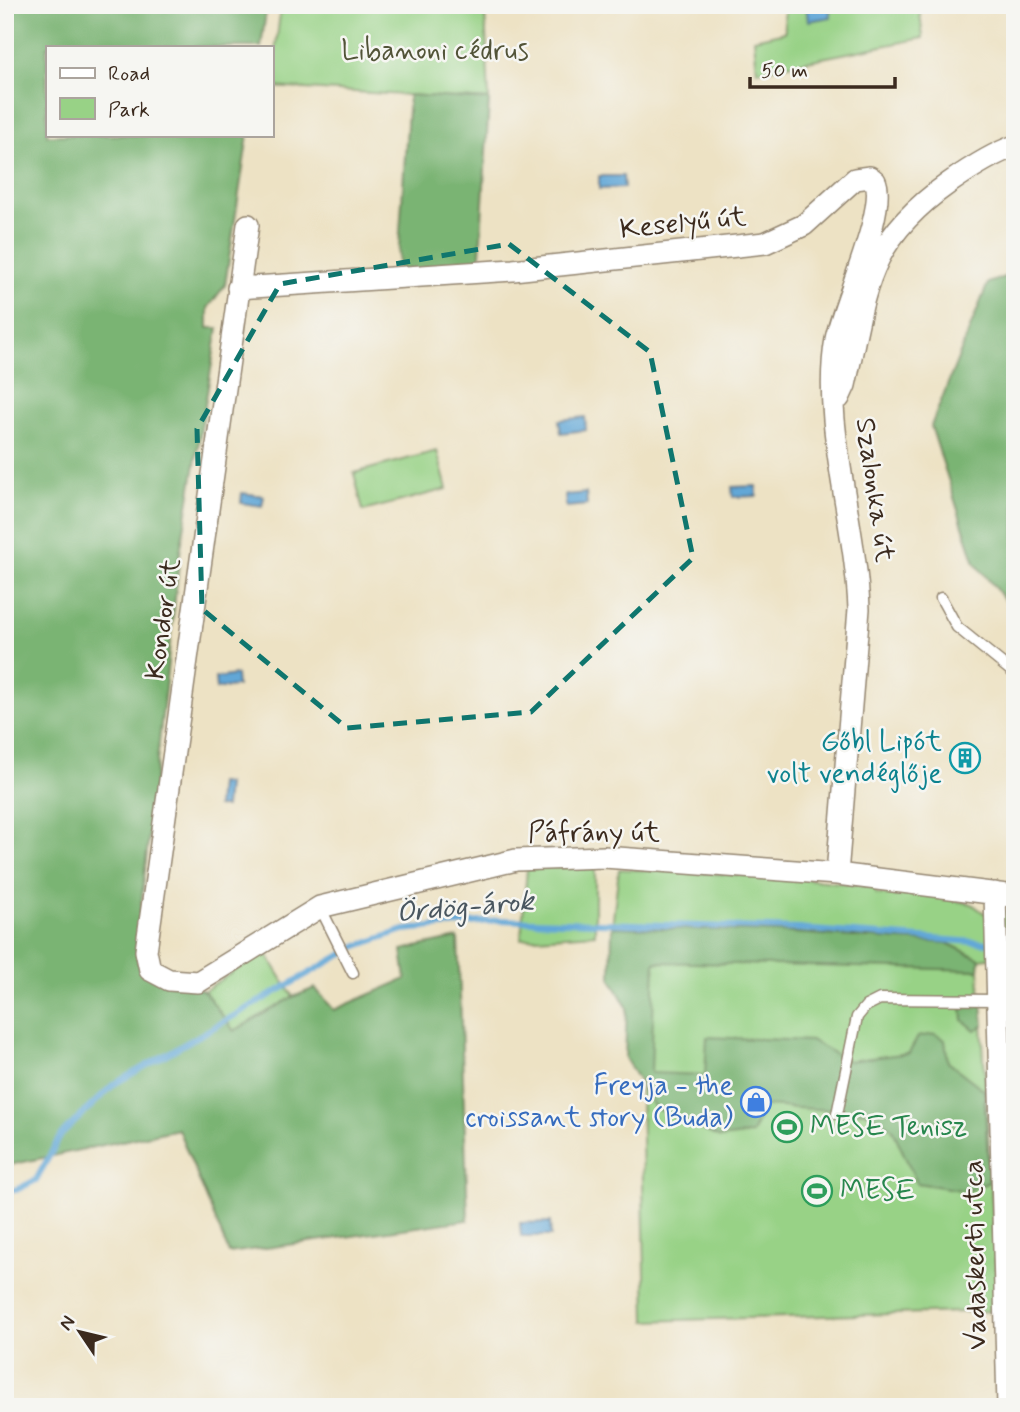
<svg xmlns="http://www.w3.org/2000/svg" width="1020" height="1412" viewBox="0 0 1020 1412" font-family="Mynerve,sans-serif">
<style>
.green{fill:#98d286;stroke:#6a7e52;stroke-width:2}
.forest{fill:#7ab473;stroke:#5a6f48;stroke-width:2}
.water{fill:#62a7d7;stroke:#4e687a;stroke-width:2}
.lines{fill:none;stroke-linecap:round;stroke-linejoin:round}
.stream{stroke:#62a7d7;stroke-width:6}
.lane-casing{stroke:#948671;stroke-width:13}
.street-casing{stroke:#948671;stroke-width:24}
.lane{stroke:#fff;stroke-width:10}
.street{stroke:#fff;stroke-width:21}
.marked{fill:none;stroke:#0f766e;stroke-width:5;stroke-dasharray:14 9;stroke-linejoin:round}
.labels{text-anchor:middle;dominant-baseline:central;stroke-width:5;stroke-linejoin:round;paint-order:stroke}
.park-label{font-size:28px;fill:#525438;stroke:#f6f6f2}
.street-label{font-size:28px;fill:#3b2a1e;stroke:#f6f6f2}
.culture-label{font-size:28px;fill:#0d838f;stroke:#f6f6f2;text-anchor:end}
.shop-label{font-size:28px;fill:#366cbe;stroke:#f6f6f2;text-anchor:end}
.leisure-label{font-size:28px;fill:#27864d;stroke:#f6f6f2;text-anchor:start}
.water-label{font-size:30px;font-style:italic;fill:#49565f;stroke:#f6f6f2}
</style>
<rect width="100%" height="100%" fill="#f6f6f2"/>
<filter id="ink" filterUnits="userSpaceOnUse"><feTurbulence type="fractalNoise" baseFrequency=".0143" numOctaves="2"/><feDisplacementMap in="SourceGraphic" scale="14" xChannelSelector="R" yChannelSelector="G"/><feConvolveMatrix kernelMatrix="1 2 1 2 8 2 1 2 1" color-interpolation-filters="sRGB"/></filter>
<filter id="wash" filterUnits="userSpaceOnUse"><feTurbulence type="fractalNoise" baseFrequency=".00686" numOctaves="4" result="noise"/><feDisplacementMap in="SourceGraphic" scale="28" xChannelSelector="R" yChannelSelector="G"/><feGaussianBlur stdDeviation="1.57" result="paint"/><feColorMatrix in="noise" values="0 0 0 0 0 0 0 0 0 0 0 0 0 0 0 0 0 1.4 0 .05"/><feComposite in="paint" operator="in"/></filter>
<g filter="url(#wash)">
<rect width="100%" height="100%" fill="#ede2c4"/>
<path class="green" d="M281,5H497V11H485L489,100L271,87Z
M784,5H919L923,38L757,71L754,39L785,32Z
M437,451L447,489L363,511L354,473Z
M557,867L595,869V934L521,939L527,869Z
M619,869L789,877L876,887V894L898,896L901,889L972,904L984,913L1015,910V955L980,959L947,943L778,932L612,927Z
M265,951L293,997L234,1031L204,991Z
M638,954L979,970L998,1311L646,1321Z"/>
<path class="forest" d="M5,5H267L261,47H47V135H248L225,285L208,308V328H218L180,553L137,942L138,963L204,991L234,1031L293,997L315,988L334,1010L406,979L402,950L458,938L468,1220L229,1253L178,1129L5,1166Z
M409,95L489,100L479,272L397,277Z
M1015,273V613L975,563L931,426L988,283Z
M612,927L778,932L947,943L980,959L979,970L655,962L651,1073L705,1075L707,1037L812,1041L848,1061L909,1053L918,1037L935,1034L945,1040L948,1062L984,1090L989,1182L967,1191L917,1183L892,1128L865,1112L764,1106L752,1134L720,1138L655,1108L625,1058L627,1007L611,979Z
M982,1004L984,1025L975,1030L963,1020L962,1006Z"/>
<path class="water" d="M806,5H829L831,17L808,21Z
M599,176H623L624,188L599,189Z
M585,417L586,430L561,433L559,420Z
M756,486L757,496L733,497L732,487Z
M242,493L264,496L262,506L241,503Z
M586,493L587,505L566,507L565,495Z
M236,675L237,686L216,689L215,678Z
M219,783L227,784L225,807H217Z
M550,1222L551,1236H521L520,1223Z"/>
<g class="lines">
<path class="stream" d="M5,1190H16L36,1180L61,1135L114,1084L357,946L404,930L499,920L799,929L1015,945"/>
</g>
</g>
<g filter="url(#ink)">
<g class="lines">
<g class="lane-casing">
<path id="lane" d="M941,598L957,627L1015,674
M320,907L353,973
M837,1114L857,1017L866,1006L880,999L997,1000"/>
</g>
<g class="street-casing">
<path id="street" d="M248,225L146,951L150,970L169,980L198,982L320,907L516,860L604,857L837,874L1015,896
M238,288L513,270L765,243L804,225L855,179L870,177L875,181C888,207 843,304 836,339C821,421 856,523 859,609L837,874
M839,398L845,385C866,291 864,243 949,183C969,169 992,154 1015,146
M995,893L1008,1407"/>
</g>
<use href="#lane" class="lane"/>
<use href="#street" class="street"/>
</g>
</g>
<path class="marked" d="M509,244L650,352L693,558L531,712L347,728L202,609L197,429L280,284Z"/>
<defs>
<g id="building-ring" transform="scale(1.575)"><circle r="9.5" fill="#f6f6f2" stroke="#0f9aa8" stroke-width="1.5"/><path d="M-4-6H4V6H1V3H-1V6H-4ZM-2.5-4.3h1.7v1.8h-1.7ZM.8-4.3h1.7v1.8H.8ZM-2.5-1h1.7V.8h-1.7ZM.8-1h1.7V.8H.8Z" fill="#0f9aa8"/></g>
<g id="shop-ring" transform="scale(1.575)"><circle r="9.5" fill="#f6f6f2" stroke="#3f7fe0" stroke-width="1.5"/><path d="M-5-2.5h2.3a2.7 3.5 0 0 1 5.4 0H5L5.5 6h-11ZM-1.5-2.5h3a1.5 2.3 0 0 0-3 0Z" fill="#3f7fe0"/></g>
<g id="stadium-ring" transform="scale(1.575)"><circle r="9.5" fill="#f6f6f2" stroke="#2e9e5b" stroke-width="1.5"/><path d="M0-5a6.5 5 0 1 0 0 10a6.5 5 0 1 0 0-10ZM-3.5-1.8h7v3.6h-7Z" fill="#2e9e5b"/></g>
</defs>
<g fill-rule="evenodd">
<use href="#building-ring" x="965" y="758"/>
<use href="#shop-ring" x="756" y="1102"/>
<use href="#stadium-ring" x="787" y="1127"/>
<use href="#stadium-ring" x="817" y="1191"/>
</g>
<g class="labels">
<g class="park-label">
<text x="435" y="51">Libanoni cédrus</text>
</g>
<g class="street-label">
<text transform="translate(683 224) rotate(-6)">Keselyű út</text>
<text transform="translate(874 490) rotate(82)">Szalonka út</text>
<text transform="translate(164 619) rotate(-82)">Kondor út</text>
<text x="594" y="833">Páfrány út</text>
<text transform="translate(976 1255) rotate(-91)">Vadaskerti utca</text>
</g>
<g class="culture-label">
<text x="942" y="742">Gőbl Lipót<tspan x="942" dy="32">volt vendéglője</tspan></text>
</g>
<g class="shop-label">
<text x="733" y="1086">Freyja - the<tspan x="733" dy="32">croissant story (Buda)</tspan></text>
</g>
<g class="leisure-label">
<text x="810" y="1127">MESE Tenisz</text>
<text x="840" y="1191">MESE</text>
</g>
<g class="water-label">
<text transform="translate(465 907) rotate(-5)">Ördög-árok</text>
</g>
</g>
<rect width="1020" height="1412" fill="none" stroke="#f6f6f2" stroke-width="28"/>
<rect x="46" y="46" width="228" height="91" fill="#f6f6f2" stroke="#aba49d" stroke-width="2"/>
<rect x="60" y="68" width="35" height="10" fill="#ffffff" stroke="#aba49d" stroke-width="2"/>
<text x="108" y="80" font-size="21" fill="#3b2a1e">Road</text>
<rect x="60" y="98" width="35" height="21" fill="#98d286" stroke="#aba49d" stroke-width="2"/>
<text x="108" y="116" font-size="21" fill="#3b2a1e">Park</text>
<g transform="translate(80 1332) rotate(305)" stroke="#f6f6f2" stroke-width="5" paint-order="stroke">
<path d="M0-5L12 26L0 18L-12 26Z" fill="#3b2a1e"/>
<text y="-10" font-size="19" font-weight="bold" text-anchor="middle" fill="#3b2a1e">N</text>
</g>
<path d="M750 77v10h145v-10" fill="none" stroke="#3b2a1e" stroke-width="3.5"/>
<text x="761" y="77" font-size="21" fill="#3b2a1e" stroke="#f6f6f2" stroke-width="5" paint-order="stroke">50 m</text>
</svg>
